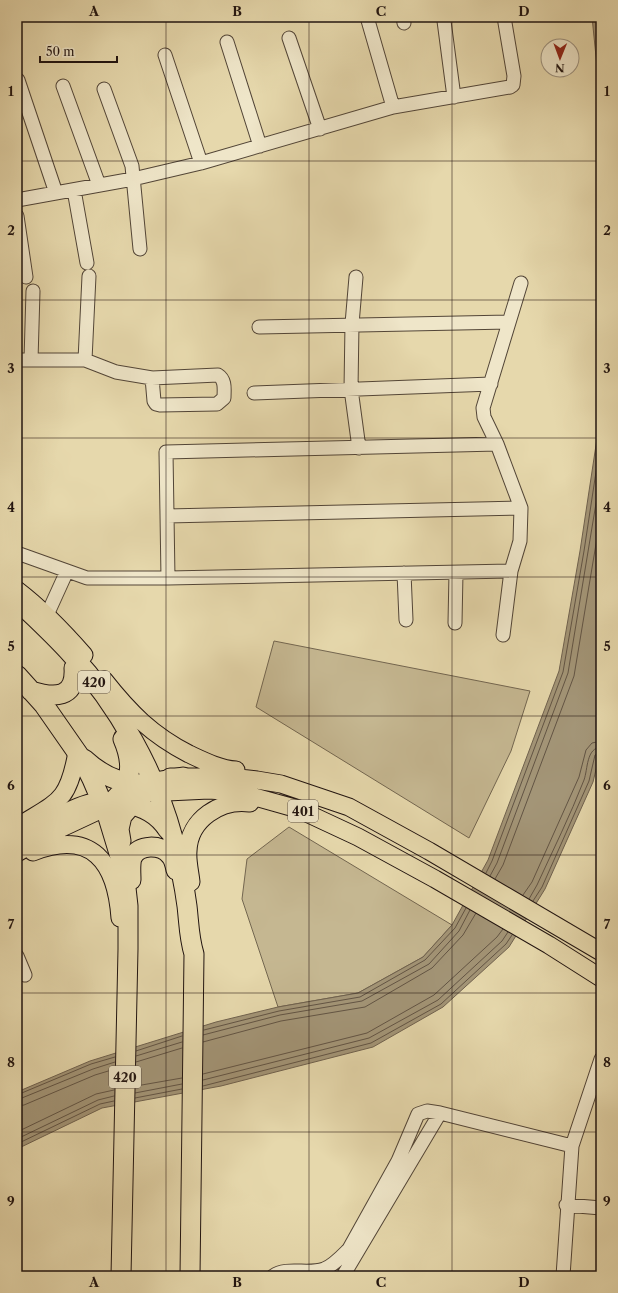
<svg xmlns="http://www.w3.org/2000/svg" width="618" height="1293" viewBox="0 0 618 1293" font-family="'Libre Caslon Text',serif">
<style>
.green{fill:#c5b791;stroke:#736650}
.water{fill:#a39577;stroke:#6f614e}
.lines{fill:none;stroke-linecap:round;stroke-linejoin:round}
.shore{stroke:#625444;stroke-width:1}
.minor-casing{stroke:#524537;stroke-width:15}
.major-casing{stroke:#211410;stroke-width:19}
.highway-casing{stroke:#211410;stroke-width:21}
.minor{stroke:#efe6c9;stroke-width:13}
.major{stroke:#e6d8ac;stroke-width:17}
.highway{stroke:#e6d8ac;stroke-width:19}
.grid{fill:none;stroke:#211410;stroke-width:1;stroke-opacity:0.55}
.labels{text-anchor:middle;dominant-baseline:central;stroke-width:3;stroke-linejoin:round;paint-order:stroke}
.shield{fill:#efe6c9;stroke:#5f5348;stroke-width:1}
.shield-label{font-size:13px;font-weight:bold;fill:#211410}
.neatline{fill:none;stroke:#211410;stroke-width:1.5}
.grid-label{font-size:13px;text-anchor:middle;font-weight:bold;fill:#211410}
</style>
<rect width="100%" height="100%" fill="#e6d8ac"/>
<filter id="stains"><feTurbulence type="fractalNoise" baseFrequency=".005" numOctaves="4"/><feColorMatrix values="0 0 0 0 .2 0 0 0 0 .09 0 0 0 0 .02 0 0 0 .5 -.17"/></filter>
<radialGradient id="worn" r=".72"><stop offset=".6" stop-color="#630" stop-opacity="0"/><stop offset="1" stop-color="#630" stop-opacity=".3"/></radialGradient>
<path class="green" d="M274,641L530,691L511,751L469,838L256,707Z
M289,827L452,925L423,957L358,993L278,1007L242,899L247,859Z"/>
<path class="water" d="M592,17H601V106Z
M601,412V749L593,782L545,889L509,947L443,1007L373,1047L221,1086L102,1108L17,1149V1092L90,1061L216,1022L278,1007L358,993L423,957L452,925L488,860L559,671L580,551Z"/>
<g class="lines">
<path class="shore" d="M596,17L601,67
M486,873L492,861L563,672L584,551L601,439
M490,876L497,863L568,673L601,473
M495,879L503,865L574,676L601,514
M523,895L532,882L579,777L586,750L592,743L601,741
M529,899L537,885C553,850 570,816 584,780C588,769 586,748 601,747
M533,901L542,887L589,781L595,755L601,752
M204,1030L279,1011L360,997L425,960L455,928L466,908
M203,1035L280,1015L362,1001L429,964L459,931L470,910
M203,1042L281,1021L365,1007L432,968L463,935L476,913
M136,1051L182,1036
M136,1056L182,1042
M136,1062L182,1048
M203,1074L367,1033L434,995L497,937L503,929
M203,1080L369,1038L438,1000L502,941L508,932
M136,1086L182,1078
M203,1086L371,1043L441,1004L506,944L512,935
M135,1093L182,1084
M17,1095L91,1064L115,1057
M135,1098L182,1089
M17,1100L93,1069L115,1062
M17,1106L24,1105L95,1075L115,1069
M17,1132L96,1094L114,1090
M17,1139L98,1100L114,1096
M17,1144L100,1104L114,1101"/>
<g class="minor-casing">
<path id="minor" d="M403,17L404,23
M444,21L454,97
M289,38L320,129
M227,42L260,146
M165,55L201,163
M18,80L56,193
M63,86L99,185
M104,89L132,166L140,249
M393,107L510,87L513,85L514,76L504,17
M74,190L87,263
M17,200L133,179L201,163L393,107L367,17
M17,216L26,277
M356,277L352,324L351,389L359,448
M259,327L509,322
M17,360H85L116,372L152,378L154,401L156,404L160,405L217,404L224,398C224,390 226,380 218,375L152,378
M31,360L33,291
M85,360L89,276
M254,393L491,384
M167,516L521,508
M17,553L87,578H168L511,571
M404,573L406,620
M168,578L166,452L497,444
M47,615L67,571
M455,623L456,573
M503,635L511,571L520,541L521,508L497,444L484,417L483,408L521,283
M17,956L25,975
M566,1205L601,1208
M273,1276C287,1266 308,1275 324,1269C333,1266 342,1256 349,1249L398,1161L418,1114L427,1111L440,1113L572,1146
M343,1276L440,1113
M563,1276L572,1146L601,1059"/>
</g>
<g class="major-casing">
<path id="major" d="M17,590C42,609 63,631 84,655
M104,680C130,713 152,735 189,754C204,761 220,769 236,770
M170,777H230L257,780L281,784L349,807L429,851L601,952
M146,793L209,790L237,792L298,809L358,837L435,879L549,945L601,978
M17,827C58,801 68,803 77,752
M33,852C92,829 116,862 120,918
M17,853L51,833L113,804
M191,882C190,872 187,861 188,851C189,819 221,799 250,803"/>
</g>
<g class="highway-casing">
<path id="highway" d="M17,600C35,618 54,635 71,654C118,705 155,771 173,838C179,860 184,883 187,906C189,923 189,938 194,954L190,1276
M17,675L44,705L83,761L92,779L107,814L124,870L128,906V949L121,1276
M31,691C54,698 76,699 74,668
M84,759C99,773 118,783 139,784
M104,808C130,790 136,769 123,739
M121,841L119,829L122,816L136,800L161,781L183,777
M17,842C38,829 76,804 100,802C108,801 117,803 125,804C143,806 158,814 168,830
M131,880C131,873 130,864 132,858C138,844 161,844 170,855C174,859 175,865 176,870"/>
</g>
<use href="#minor" class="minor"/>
<use href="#major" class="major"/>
<use href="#highway" class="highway"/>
</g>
<path class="grid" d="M166,17V1276M309,17V1276M452,17V1276M17,161H601M17,300H601M17,438H601M17,577H601M17,716H601M17,855H601M17,993H601M17,1132H601"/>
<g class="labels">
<g class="shield">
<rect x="78" y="671" width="32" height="22" rx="3"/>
<rect x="288" y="800" width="30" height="22" rx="3"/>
<rect x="109" y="1066" width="32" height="22" rx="3"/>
</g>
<g class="shield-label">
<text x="94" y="682">420</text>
<text x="303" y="811">401</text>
<text x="125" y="1077">420</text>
</g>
</g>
<rect width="618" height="1293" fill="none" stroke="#e6d8ac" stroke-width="44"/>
<g transform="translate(560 58) rotate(181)"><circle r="19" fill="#efe6c9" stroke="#9d927f"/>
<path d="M0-3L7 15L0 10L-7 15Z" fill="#8f2418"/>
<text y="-6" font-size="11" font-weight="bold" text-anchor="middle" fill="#211410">N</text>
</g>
<path d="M40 56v6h77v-6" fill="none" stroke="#211410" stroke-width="2"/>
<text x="46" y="56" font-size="12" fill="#211410" stroke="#efe6c9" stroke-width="3" paint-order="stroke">50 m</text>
<rect x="22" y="22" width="574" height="1249" class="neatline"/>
<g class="grid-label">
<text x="94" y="16">A</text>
<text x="237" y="16">B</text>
<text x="381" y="16">C</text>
<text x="524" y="16">D</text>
<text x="11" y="96">1</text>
<text x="607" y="96">1</text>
<text x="11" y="235">2</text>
<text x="607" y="235">2</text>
<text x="11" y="373">3</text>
<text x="607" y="373">3</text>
<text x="11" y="512">4</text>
<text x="607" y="512">4</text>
<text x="11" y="651">5</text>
<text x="607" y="651">5</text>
<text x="11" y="790">6</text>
<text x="607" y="790">6</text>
<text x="11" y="929">7</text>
<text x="607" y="929">7</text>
<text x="11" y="1067">8</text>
<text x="607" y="1067">8</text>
<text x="11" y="1206">9</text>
<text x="607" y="1206">9</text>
<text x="94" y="1287">A</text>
<text x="237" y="1287">B</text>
<text x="381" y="1287">C</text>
<text x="524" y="1287">D</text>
</g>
<rect width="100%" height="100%" filter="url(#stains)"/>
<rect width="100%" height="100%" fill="url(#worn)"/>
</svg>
